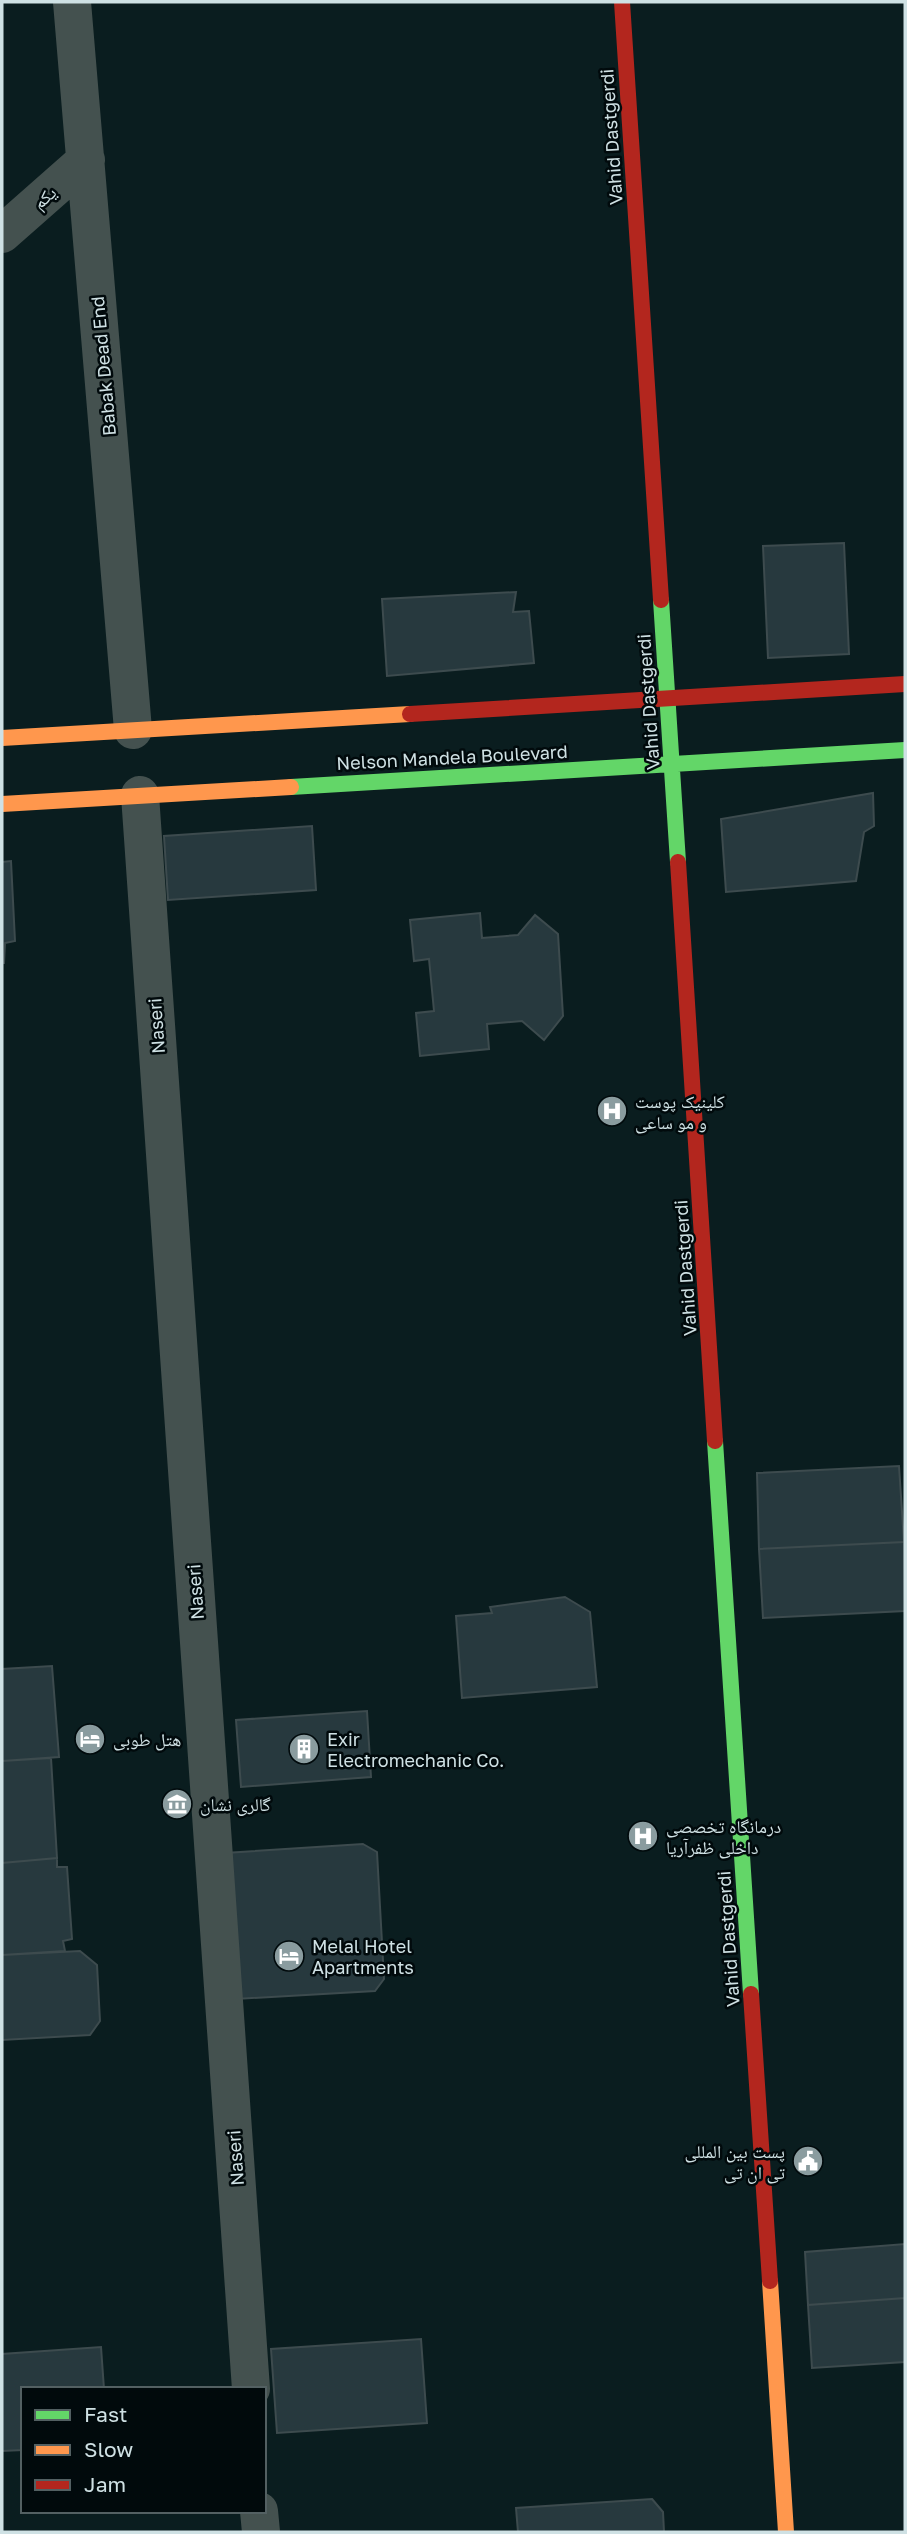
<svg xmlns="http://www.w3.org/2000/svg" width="907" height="2534" viewBox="0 0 907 2534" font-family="'Golos Text','Noto Naskh Arabic',sans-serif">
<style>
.building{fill:#27393e;stroke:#3d4b4e;stroke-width:2}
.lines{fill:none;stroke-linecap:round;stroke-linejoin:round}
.street{stroke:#44514f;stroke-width:38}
.fast{stroke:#63d668;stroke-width:16}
.slow{stroke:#ff974d;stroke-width:16}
.jam{stroke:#b3261e;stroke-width:16}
.labels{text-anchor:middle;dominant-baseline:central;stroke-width:5;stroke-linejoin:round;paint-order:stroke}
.street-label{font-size:18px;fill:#cfe1e4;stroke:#010a0c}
.poi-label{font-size:18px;fill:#cfe1e4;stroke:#010a0c;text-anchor:start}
</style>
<rect width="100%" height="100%" fill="#0a1d1f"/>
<path class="building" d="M844,543L849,654L768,658L763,546Z
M516,592L513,612L529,611L534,663L387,676L382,599Z
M873,793L874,826L864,832L856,881L726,892L721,819Z
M312,826L316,890L168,900L164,836Z
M11,861L15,941L5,943L4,963H2V862Z
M480,913L482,938L518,935L535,915L558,934L563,1016L544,1040L522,1021L487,1024L489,1049L420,1056L416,1013L434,1011L429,959L414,961L410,920Z
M899,1466L904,1542L759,1549L757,1473Z
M904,1542L905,1611L763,1618L759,1549Z
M565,1597L590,1612L597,1687L462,1698L456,1616L492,1613L490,1607Z
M52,1666L59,1757L2,1761V1669Z
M367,1711L371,1777L241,1787L236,1720Z
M51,1758L57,1858L2,1863V1761Z
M363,1844L377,1852L384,1979L375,1991L236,1999L225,1853Z
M57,1858V1867H67L72,1939L63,1941L65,1951L2,1955V1863Z
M80,1951L97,1965L100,2021L90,2035L2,2040V1955Z
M905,2244V2298L808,2305L805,2252Z
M905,2298V2362L812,2368L808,2305Z
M421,2339L427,2423L277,2433L271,2349Z
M101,2347L104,2389H23V2450L2,2451V2354Z
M652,2499L663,2512L664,2532H518L516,2508Z"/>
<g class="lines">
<path class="street" d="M72,2L133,730
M2,234L86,160
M140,795L251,2389
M259,2511L261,2532"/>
<path class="fast" d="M661,600L678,862
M291,787L905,750
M715,1441L751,1994"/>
<path class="slow" d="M2,738L410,714
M2,804L291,787
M770,2281L786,2532"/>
<path class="jam" d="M622,2L661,600
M410,714L905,684
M678,862L715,1441
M751,1994L770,2281"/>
</g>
<defs>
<g id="hospital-disc" transform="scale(1.575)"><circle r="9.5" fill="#8a9c9f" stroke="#010a0c"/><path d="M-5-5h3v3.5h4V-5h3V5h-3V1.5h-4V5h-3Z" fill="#fff"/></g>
<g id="hotel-disc" transform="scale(1.575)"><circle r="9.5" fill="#8a9c9f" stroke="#010a0c"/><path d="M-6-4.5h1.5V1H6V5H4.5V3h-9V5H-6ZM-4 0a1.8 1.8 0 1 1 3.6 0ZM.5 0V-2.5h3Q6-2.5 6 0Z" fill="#fff"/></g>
<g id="building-disc" transform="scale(1.575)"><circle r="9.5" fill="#8a9c9f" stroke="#010a0c"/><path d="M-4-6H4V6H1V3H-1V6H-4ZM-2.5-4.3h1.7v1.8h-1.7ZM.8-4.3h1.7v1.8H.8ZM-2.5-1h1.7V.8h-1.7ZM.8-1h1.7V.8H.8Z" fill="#fff"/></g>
<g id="museum-disc" transform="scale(1.575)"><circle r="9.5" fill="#8a9c9f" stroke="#010a0c"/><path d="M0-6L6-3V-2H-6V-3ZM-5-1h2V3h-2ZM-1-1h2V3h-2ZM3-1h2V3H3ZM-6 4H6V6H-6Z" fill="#fff"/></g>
<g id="civic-disc" transform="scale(1.575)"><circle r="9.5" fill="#8a9c9f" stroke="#010a0c"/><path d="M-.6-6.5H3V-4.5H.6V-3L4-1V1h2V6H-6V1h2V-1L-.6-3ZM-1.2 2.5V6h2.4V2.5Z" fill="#fff"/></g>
</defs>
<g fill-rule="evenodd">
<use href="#hospital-disc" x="612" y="1111"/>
<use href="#hotel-disc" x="90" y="1739"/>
<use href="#building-disc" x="304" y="1749"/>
<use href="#museum-disc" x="177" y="1804"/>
<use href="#hospital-disc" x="643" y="1836"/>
<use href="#hotel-disc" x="289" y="1956"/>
<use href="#civic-disc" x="808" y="2161"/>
</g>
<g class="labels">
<g class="street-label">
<text transform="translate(611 137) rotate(-94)">Vahid Dastgerdi</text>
<text transform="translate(44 197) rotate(-41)">یکم</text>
<text transform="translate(103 366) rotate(-95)">Babak Dead End</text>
<text transform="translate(648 702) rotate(-94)">Vahid Dastgerdi</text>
<text transform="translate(452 757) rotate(-3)">Nelson Mandela Boulevard</text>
<text transform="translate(156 1026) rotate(-94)">Naseri</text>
<text transform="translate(685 1268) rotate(-94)">Vahid Dastgerdi</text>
<text transform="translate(195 1592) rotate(-94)">Naseri</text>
<text transform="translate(728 1939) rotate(-94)">Vahid Dastgerdi</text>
<text transform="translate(235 2158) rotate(-94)">Naseri</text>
</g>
<g class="poi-label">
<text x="635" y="1101">کلینیک پوست<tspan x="635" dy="21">و مو ساعی</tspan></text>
<text x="113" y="1739">هتل طوبی</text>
<text x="327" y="1739">Exir<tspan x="327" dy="21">Electromechanic Co.</tspan></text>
<text x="200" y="1804">گالری نشان</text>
<text x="666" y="1826">درمانگاه تخصصی<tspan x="666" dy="21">داخلی ظفرآریا</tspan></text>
<text x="312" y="1946">Melal Hotel<tspan x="312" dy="21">Apartments</tspan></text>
<text x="785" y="2151" text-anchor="end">پست بین المللی<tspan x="785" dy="21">تی ان تی</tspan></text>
</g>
</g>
<rect width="907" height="2534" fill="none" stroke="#cfe1e4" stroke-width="7"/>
<rect x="21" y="2387" width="245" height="126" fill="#010a0c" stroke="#536062" stroke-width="2"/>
<rect x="35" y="2410" width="35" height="10" fill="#63d668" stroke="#536062" stroke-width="2"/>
<text x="84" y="2422" font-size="21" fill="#cfe1e4">Fast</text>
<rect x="35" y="2445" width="35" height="10" fill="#ff974d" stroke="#536062" stroke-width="2"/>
<text x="84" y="2457" font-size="21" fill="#cfe1e4">Slow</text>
<rect x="35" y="2480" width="35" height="10" fill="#b3261e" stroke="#536062" stroke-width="2"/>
<text x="84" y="2492" font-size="21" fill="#cfe1e4">Jam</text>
</svg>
